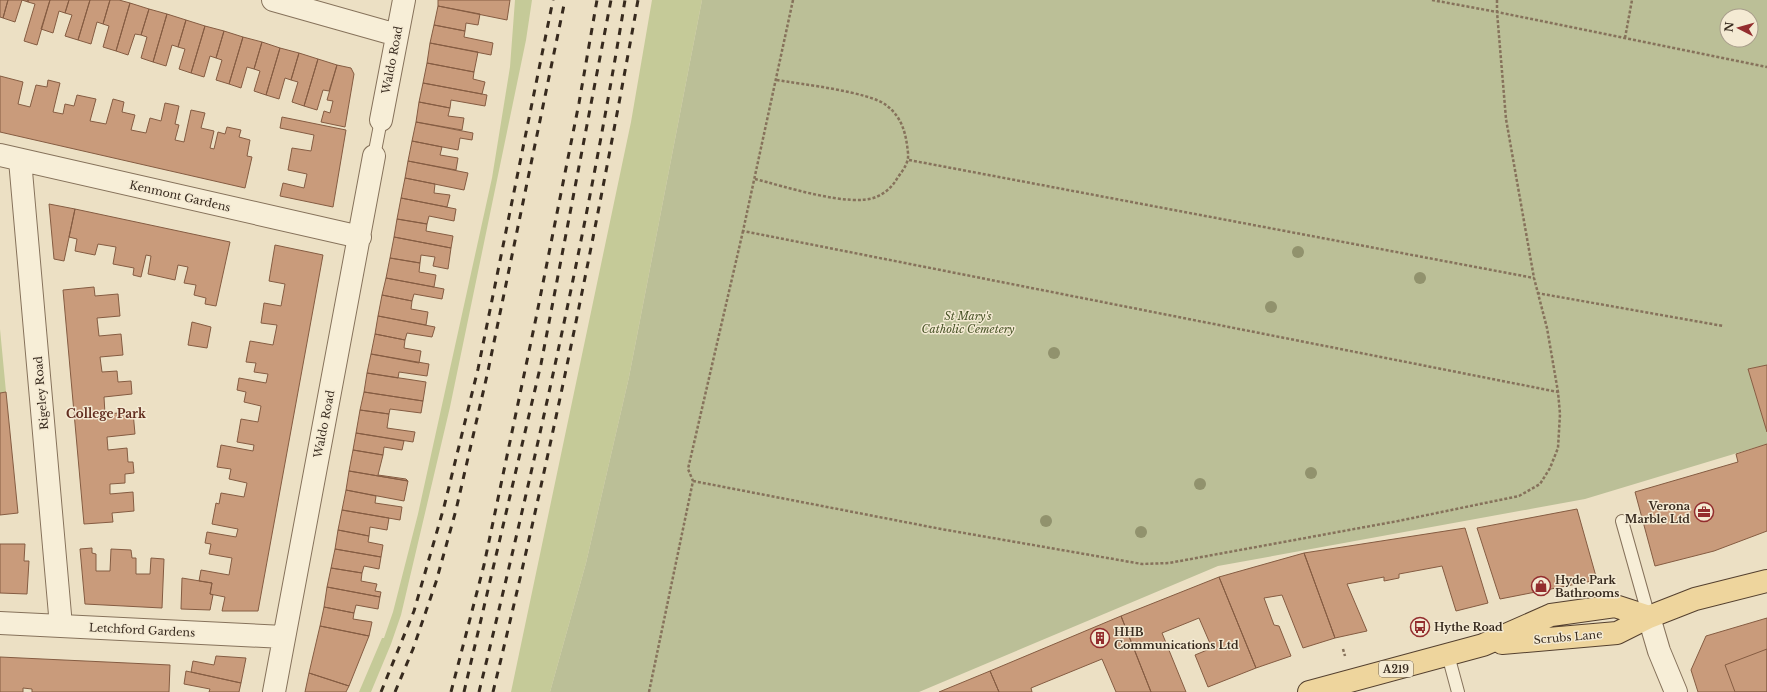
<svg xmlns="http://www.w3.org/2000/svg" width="1767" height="692" viewBox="0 0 1767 692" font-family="'Libre Baskerville',serif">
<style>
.green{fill:#c5ca98}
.cemetery{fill:#bbbf97;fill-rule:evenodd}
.building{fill:#c99b7b;stroke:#855c42}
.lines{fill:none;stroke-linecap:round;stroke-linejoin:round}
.service-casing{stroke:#86725b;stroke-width:14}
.minor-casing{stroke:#86725b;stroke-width:24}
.primary-casing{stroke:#54402f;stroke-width:24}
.path{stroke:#86725b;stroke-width:2.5;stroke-dasharray:3 2;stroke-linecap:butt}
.service{stroke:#f7eed7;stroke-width:12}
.minor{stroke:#f7eed7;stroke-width:22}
.primary{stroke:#eed59d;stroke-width:22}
.rail{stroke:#372a1e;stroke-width:3;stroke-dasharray:7 7;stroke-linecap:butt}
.tree{fill:#91926d}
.labels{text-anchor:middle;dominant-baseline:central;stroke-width:3;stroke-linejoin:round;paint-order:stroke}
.shield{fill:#f4ead3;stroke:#706454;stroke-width:1}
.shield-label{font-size:10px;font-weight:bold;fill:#372a1e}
.street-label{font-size:11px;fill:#372a1e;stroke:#f4ead3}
.park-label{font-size:11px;font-style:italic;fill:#475226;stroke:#f4ead3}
.poi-label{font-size:11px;font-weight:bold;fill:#372a1e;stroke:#f4ead3;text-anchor:start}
.neighbourhood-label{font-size:12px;font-weight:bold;fill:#622d1f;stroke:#f4ead3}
</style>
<rect width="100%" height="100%" fill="#ece0c4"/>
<path class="green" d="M515,0H532L526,40L450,407L401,615L391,644L371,692H359L382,638H384L393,612L418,514L492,178L510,67Z
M652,0H702L629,377L586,563L550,692H511L631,122Z
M0,329L6,392L0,393Z"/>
<path class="cemetery" d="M702,0H1767V365L1748,369L1767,432V444L1585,499L1218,566L919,692H550L586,563L629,377ZM1727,16H1751V40H1727Z"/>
<path class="building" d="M0,0H8L3,18L0,17Z
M8,0H28V2L22,0L15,22L3,18Z
M28,0H50L37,45L24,41L35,4L28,2Z
M50,0H69L65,13L59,11L53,33L41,29Z
M69,0H90L78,40L65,36L72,15L65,13Z
M90,0H110L103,24L97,22L91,44L78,40Z
M110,0H119L130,3L116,51L103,47L109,26L103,24Z
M438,0H510L507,20L438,6Z
M130,3L149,9L141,35L135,34L128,55L116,51Z
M438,6L480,14L478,25L466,23L465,31L434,25Z
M149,9L167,14L153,62L141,58L147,37L141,35Z
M167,14L186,20L178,47L172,45L166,66L153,62Z
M186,20L205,26L191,73L179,69L185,49L178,47Z
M434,25L465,31L464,37L493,43L491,55L430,43Z
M205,26L224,31L216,58L210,56L204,77L191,73Z
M224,31L243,37L229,84L216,80L222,60L216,58Z
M243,37L262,42L254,69L247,67L241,88L229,84Z
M262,42L280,48L266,95L254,91L260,71L254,69Z
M430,43L478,52L474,72L427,63Z
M280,48L299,53L291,80L285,78L279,99L266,95Z
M299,53L318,59L304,106L292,102L298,82L291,80Z
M318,59L337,65L329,91L323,90L317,110L304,106Z
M427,63L474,72L473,79L485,82L482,94L423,83Z
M337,65L351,68L354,74L345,127L321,122L324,111L330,113L333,101L327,100Z
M0,76L23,82L18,104L30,107L36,85L47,87L48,80L60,83L53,112L63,114L65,104L74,106L77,95L96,99L90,121L106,124L113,99L124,102L122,112L135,115L131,130L146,133L150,118L161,121L165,103L179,106L175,124L179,125L175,140L184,142L191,110L205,113L201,128L214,131L210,148L214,149L218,132L225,134L227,127L241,130L239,137L250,140L247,156L252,157L245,188L0,132Z
M423,83L487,95L485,106L451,100L450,108L419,102Z
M419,102L450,108L448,116L464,118L462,130L416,122Z
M282,117L346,130L333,207L280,196L283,183L304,188L307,174L288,170L292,148L311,151L314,135L280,128Z
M416,122L473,133L472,140L460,138L458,150L412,141Z
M412,141L442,147L440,155L458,158L456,170L408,161Z
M408,161L468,173L464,190L405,178Z
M405,178L435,184L434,193L450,195L447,207L401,198Z
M401,198L456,209L454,221L429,216L427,224L397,219Z
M49,204L75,209L64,261L54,259Z
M75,209L230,242L216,306L205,304L206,298L194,295L196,285L184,283L188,267L178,265L175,280L148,274L151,256L146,255L141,277L133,275L134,268L113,264L116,247L98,244L95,255L75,251L77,239L69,237Z
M397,219L427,224L426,231L453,236L451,248L394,237Z
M394,237L451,248L448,269L433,266L435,257L421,255L420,263L390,258Z
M275,245L323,255L258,611H222L225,597L210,594L212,583L199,581L201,570L229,575L232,558L209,554L211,544L205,543L207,532L236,537L238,529L212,524L216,503L219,504L221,493L244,497L247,483L229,479L231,469L217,467L221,445L253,451L254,445L237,442L241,419L258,422L261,406L244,402L246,392L237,390L239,378L266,383L268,374L254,372L256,363L246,362L250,341L273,345L277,325L261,323L264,303L281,306L285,284L269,281Z
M390,258L420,263L419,272L436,275L434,287L386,278Z
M386,278L444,289L442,299L414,294L412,301L382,295Z
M94,287L95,296L118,294L120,316L97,318L99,336L121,334L123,355L100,357L102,372L117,371L118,382L131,381L132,394L104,397L105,414L133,412L135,434L107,437L108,450L127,448L128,462H133L134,473L125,474V483L110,484V494L133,492L134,511L112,513L113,522L84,524L63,290Z
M382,295L412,301L411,309L428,312L426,325L378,316Z
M378,316L435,327L432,337L407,333L405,340L375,334Z
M192,322L211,327L207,348L188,345Z
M375,334L405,340L404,348L421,351L419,363L371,354Z
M371,354L429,364L427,376L399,372L398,378L367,373Z
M1767,365V432L1748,369Z
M367,373L426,382L423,401L364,392Z
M6,392L18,513L0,515V393Z
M364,392L423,401L421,413L390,409L389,414L360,410Z
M360,410L389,414L387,428L415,432L413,442L356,433Z
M356,433L404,441L402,450L384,447L383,455L353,450Z
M1767,444V531L1714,551L1655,566L1635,492L1738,462L1736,454Z
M353,450L383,455L378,475L406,479L408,481L349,471Z
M349,471L408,481L404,501L346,490Z
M346,490L376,496L375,503L402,507L400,520L342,510Z
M1577,509L1597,580L1500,599L1477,528Z
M342,510L389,518L387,530L370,527L369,536L338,530Z
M1465,528L1488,603L1456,611L1442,566L1399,574V578L1384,581V577L1347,584L1367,631L1335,638L1304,553Z
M338,530L369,536L368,542L383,545L381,557L335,549Z
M0,544H25L24,561H29L27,594L0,593Z
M92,548V553L96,554V571H110L111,549L131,550L132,558H136V574H150L151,558L164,559L162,608L85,604L80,549Z
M335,549L381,557L379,569L364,566L362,573L331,568Z
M1304,553L1335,638L1303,648L1282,595L1264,598L1274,625L1279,626L1291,656L1256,668L1219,577Z
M331,568L362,573L361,581L377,584L375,591L381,592L380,597L327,587Z
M1219,577L1256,668L1208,687L1195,655L1212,648L1199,618L1162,633L1186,692H1151L1121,616Z
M182,578L212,583L210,594L213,595L210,610L181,609Z
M327,587L380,597L378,609L356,605L354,613L324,607Z
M324,607L354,613L353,619L372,622L369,636L320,626Z
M1121,616L1151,692H1116L1102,659L1031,688L1032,692H999L990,671Z
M1767,618V692H1698L1691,670L1706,636Z
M320,626L369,636L349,686L309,673Z
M1767,649V692H1735L1725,665Z
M216,656L246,658L241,683L191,672L193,661L214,665Z
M0,657L170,665L169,692H32V689L23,688V692H0Z
M186,671L241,683L239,692H209L210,689L184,684Z
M990,671L999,692H939Z
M309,673L349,686L346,692H305Z"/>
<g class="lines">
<g class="service-casing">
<path id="service" d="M374,156L381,120
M1622,521L1649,617
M1448,655L1458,692"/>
</g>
<g class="minor-casing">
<path id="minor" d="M273,0L397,35
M381,120L404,0
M0,155L360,237
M20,160L61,626
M1649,617L1659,651L1676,692
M0,623L284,637
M274,692L374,156"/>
</g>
<g class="primary-casing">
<path id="primary" d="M1502,643L1617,633L1649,617L1695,599L1767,581
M1309,692L1483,645L1551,615L1615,606L1649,617"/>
</g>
<path class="path" d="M793,0L743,231L1558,392
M1432,0L1497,12V0
M1625,38L1632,0
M909,160L1534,278
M755,179C783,186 851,208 876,197C886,193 893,186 898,177C904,169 909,162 908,153C906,133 902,117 886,105C870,92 800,84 777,80
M1537,293L1723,326
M693,481L941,529L1142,564L1169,563L1398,521L1519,496L1540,484L1550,468L1558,448L1560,414L1558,392L1547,328L1534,278L1506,119L1497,12L1767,67
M1343,649L1345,656
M649,692L693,481L688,469L743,231"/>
<use href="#service" class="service"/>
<use href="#minor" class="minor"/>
<use href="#primary" class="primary"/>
<path class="rail" d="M381,692L414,611L444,507L478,369L553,0
M395,692L413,649L436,582L456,510L488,371L565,0
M451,692L484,565L536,318L579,103L597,0
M464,692L541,364L611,0
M479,692C535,463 587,233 625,0
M493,692C549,463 596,232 638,0"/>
</g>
<g class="tree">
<circle cx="1298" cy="252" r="6"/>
<circle cx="1420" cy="278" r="6"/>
<circle cx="1271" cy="307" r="6"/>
<circle cx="1054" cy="353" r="6"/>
<circle cx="1311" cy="473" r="6"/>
<circle cx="1200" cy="484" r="6"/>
<circle cx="1046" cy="521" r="6"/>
<circle cx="1141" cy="532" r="6"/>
</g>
<defs>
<g id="office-ring" transform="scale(1)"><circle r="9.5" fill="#f4ead3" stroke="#932d2e" stroke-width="1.5"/><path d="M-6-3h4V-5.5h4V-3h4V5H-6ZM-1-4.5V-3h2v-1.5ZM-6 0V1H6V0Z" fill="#932d2e"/></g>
<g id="shop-ring" transform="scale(1)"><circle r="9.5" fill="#f4ead3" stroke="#932d2e" stroke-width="1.5"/><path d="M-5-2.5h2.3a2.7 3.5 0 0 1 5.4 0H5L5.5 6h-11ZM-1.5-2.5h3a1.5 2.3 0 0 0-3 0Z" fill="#932d2e"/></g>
<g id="bus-ring" transform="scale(1)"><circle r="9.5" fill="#f4ead3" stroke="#932d2e" stroke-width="1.5"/><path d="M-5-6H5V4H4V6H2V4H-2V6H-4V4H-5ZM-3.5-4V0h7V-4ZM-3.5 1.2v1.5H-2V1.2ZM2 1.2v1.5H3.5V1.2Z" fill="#932d2e"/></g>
<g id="building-ring" transform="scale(1)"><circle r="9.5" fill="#f4ead3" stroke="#932d2e" stroke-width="1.5"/><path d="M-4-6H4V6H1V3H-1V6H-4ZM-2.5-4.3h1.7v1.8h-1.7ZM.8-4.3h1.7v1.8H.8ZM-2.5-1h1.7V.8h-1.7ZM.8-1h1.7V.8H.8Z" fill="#932d2e"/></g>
</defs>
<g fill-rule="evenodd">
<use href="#office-ring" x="1704" y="512"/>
<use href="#shop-ring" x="1541" y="586"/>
<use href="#bus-ring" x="1420" y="627"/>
<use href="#building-ring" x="1100" y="638"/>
</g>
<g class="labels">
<rect class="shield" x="1379" y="661" width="34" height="16" rx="3"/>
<g class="shield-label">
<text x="1396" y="669">A219</text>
</g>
<g class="street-label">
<text transform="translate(392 60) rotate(-79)">Waldo Road</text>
<text transform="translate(180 196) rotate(13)">Kenmont Gardens</text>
<text transform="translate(41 393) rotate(-95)">Rigeley Road</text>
<text transform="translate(324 424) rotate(-79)">Waldo Road</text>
<text transform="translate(142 630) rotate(3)">Letchford Gardens</text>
<text transform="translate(1568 637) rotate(-5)">Scrubs Lane</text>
</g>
<g class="park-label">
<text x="968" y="316">St Mary's<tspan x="968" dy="13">Catholic Cemetery</tspan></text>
</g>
<g class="poi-label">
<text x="1690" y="506" text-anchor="end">Verona<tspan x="1690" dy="13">Marble Ltd</tspan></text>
<text x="1555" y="580">Hyde Park<tspan x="1555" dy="13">Bathrooms</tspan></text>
<text x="1434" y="627">Hythe Road</text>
<text x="1114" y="632">HHB<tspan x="1114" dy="13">Communications Ltd</tspan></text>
</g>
<g class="neighbourhood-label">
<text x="106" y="413">College Park</text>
</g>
</g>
<g transform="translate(1739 28) rotate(276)"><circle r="19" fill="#f4ead3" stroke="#a89d8b"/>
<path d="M0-3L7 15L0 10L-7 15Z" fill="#932d2e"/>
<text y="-6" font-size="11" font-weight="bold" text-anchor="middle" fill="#372a1e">N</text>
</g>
</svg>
